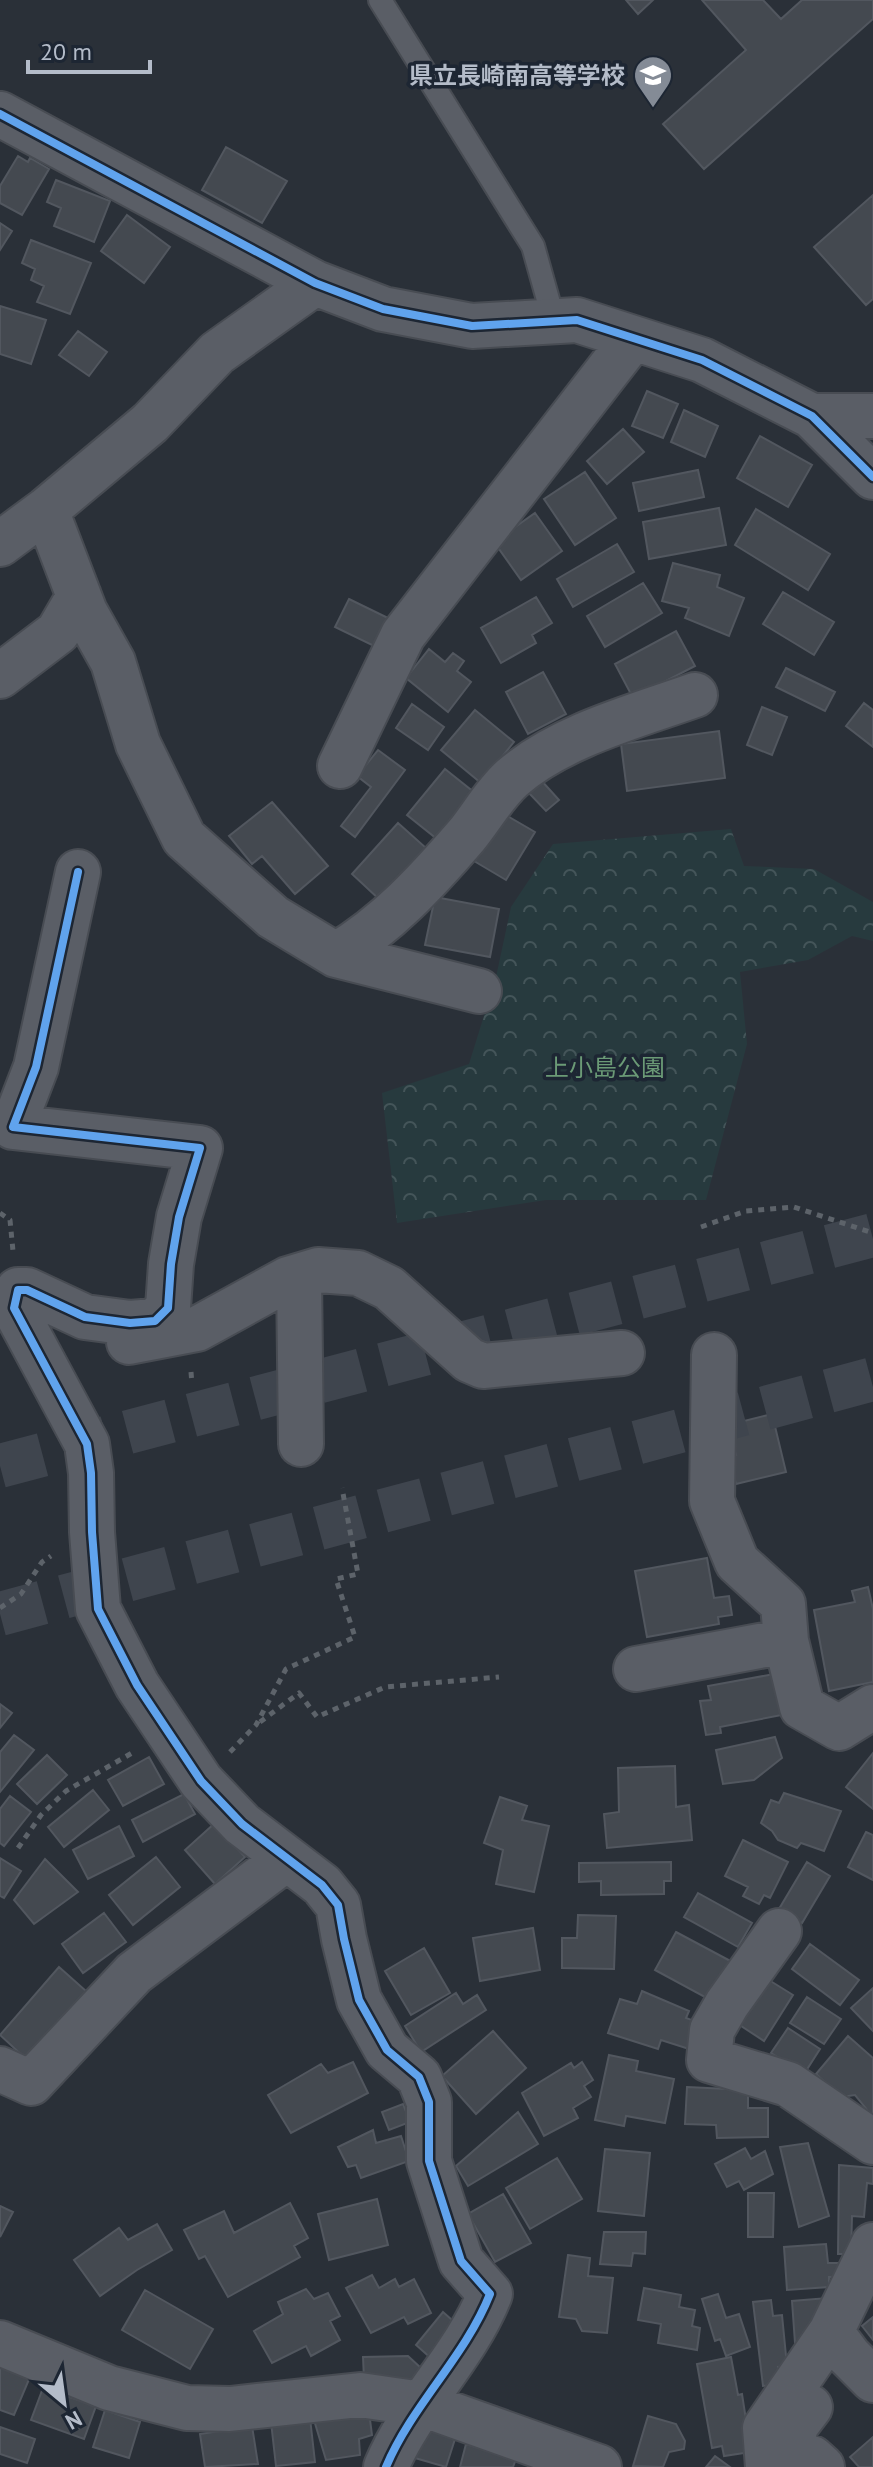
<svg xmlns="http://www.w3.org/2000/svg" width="873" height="2467" viewBox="0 0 873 2467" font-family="'PT Sans','Noto Sans JP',sans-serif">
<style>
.forest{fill:url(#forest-crowns)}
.building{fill:#444950;stroke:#52575f;stroke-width:2}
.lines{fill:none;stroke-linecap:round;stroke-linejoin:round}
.motorway-tunnel{stroke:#3f454e;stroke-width:44;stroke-dasharray:44 22;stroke-linecap:butt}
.service-casing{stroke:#484c53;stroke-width:26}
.minor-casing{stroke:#484c53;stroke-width:48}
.path{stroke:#5d636a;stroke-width:5;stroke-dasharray:6 6;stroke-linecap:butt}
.service{stroke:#5a5e66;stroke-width:22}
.minor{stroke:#5a5e66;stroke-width:44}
.cycleway-casing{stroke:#1d2633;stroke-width:13}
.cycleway{stroke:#60a3ed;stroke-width:8}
.labels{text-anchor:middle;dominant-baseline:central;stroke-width:7;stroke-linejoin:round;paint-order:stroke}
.poi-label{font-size:24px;font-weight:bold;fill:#b4bcc9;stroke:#1d2633;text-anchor:end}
.park-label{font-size:24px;fill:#6b9a76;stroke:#1d2633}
</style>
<defs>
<pattern id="forest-crowns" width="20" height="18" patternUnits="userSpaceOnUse" patternTransform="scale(2)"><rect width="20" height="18" fill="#273a3e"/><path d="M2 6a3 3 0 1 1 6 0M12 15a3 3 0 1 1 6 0" fill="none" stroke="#445559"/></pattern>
</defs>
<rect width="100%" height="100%" fill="#2a3038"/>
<path class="forest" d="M731,829L744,866L814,869L873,902V941L852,936L808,960L740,972L747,1044L706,1200H546L397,1223L382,1093L469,1064L496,977L511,907L553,844Z"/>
<path class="building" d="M626,0H653L638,14Z
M702,0H763L781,19L802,0H873V19L704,169L663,124L746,50Z
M226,147L287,181L262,223L202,190Z
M18,156L28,162L30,158L49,169L22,215L0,203V186Z
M56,180L110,201L94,242L54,226L61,208L47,202Z
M873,195V299L866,305L814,247Z
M127,215L170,247L144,283L101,251Z
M0,223L12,231L0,250Z
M31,240L91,263L70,314L37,302L44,286L31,280L35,269L22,263Z
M0,306L46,320L31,364L0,354Z
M78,331L107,352L89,376L59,355Z
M647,391L678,404L663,438L632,426Z
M684,410L718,426L705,457L671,442Z
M623,429L644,452L607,484L587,461Z
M760,436L812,465L788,507L737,478Z
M698,470L704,497L639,511L633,483Z
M585,472L616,518L575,545L544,499Z
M719,508L726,545L649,559L643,522Z
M756,509L830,554L808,590L735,545Z
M535,513L562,551L521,580L494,542Z
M617,544L634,572L573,607L557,579Z
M673,563L720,575L717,587L744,598L729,636L685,618L689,608L662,601Z
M643,583L662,613L605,647L587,616Z
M783,592L834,622L814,655L763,624Z
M536,597L552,623L532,635L536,643L501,663L481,628Z
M349,599L388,618L374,646L335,627Z
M676,631L695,666L633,698L615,664Z
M429,649L445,662L453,653L464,661L457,671L471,682L448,712L406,678Z
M786,668L835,692L825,711L776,687Z
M543,672L566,714L528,734L506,692Z
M864,703L873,710V747L846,726Z
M412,704L444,727L428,750L396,728Z
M762,707L787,717L772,755L747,745Z
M475,710L514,742L481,783L441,750Z
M719,731L725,778L627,791L621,744Z
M378,750L405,770L355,837L341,826L371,787L357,776Z
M445,769L475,793L437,839L407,815Z
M540,779L559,800L546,811L527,791Z
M272,802L328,866L295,894L262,856L252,864L229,836Z
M502,813L535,832L506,880L474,861Z
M398,823L426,848L380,900L352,874Z
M435,897L499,909L490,957L425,945Z
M772,1414L786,1472L736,1484L729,1456L736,1455L728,1425Z
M707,1558L714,1598L729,1596L732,1615L718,1617L719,1624L647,1637L635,1571Z
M868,1587L873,1609V1682L829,1691L814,1610L855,1602L852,1591Z
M780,1673L787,1714L720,1727L721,1733L706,1735L700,1701L711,1700L708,1686Z
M0,1704L12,1713L0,1728Z
M14,1735L34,1750L0,1792V1752Z
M775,1737L782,1758L754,1780L723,1784L716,1750Z
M873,1753V1809L846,1787Z
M47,1755L67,1775L37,1804L17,1784Z
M149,1757L164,1784L123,1806L108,1780Z
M675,1766L676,1807L689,1805L692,1840L607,1848L604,1814L619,1812L618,1768Z
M93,1790L109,1810L64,1847L48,1827Z
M784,1793L841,1811L824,1851L801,1843L797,1848L778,1840L772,1831L761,1823L771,1800L779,1803Z
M184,1794L195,1814L143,1842L132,1820Z
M10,1796L31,1812L4,1846L0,1843V1809Z
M500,1797L527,1806L522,1820L549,1826L534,1892L496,1884L503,1850L484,1843Z
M215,1823L245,1857L215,1884L185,1850Z
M119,1826L134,1856L88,1879L73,1850Z
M866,1832L873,1835V1880L848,1867Z
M743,1840L788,1862L770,1898L764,1895L759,1904L743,1896L748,1887L725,1876Z
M156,1857L180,1887L133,1925L109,1895Z
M0,1858L21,1871L4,1898L0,1896Z
M45,1859L78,1892L34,1924L14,1900Z
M671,1862V1881H664V1894L601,1895V1881L579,1882V1863Z
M807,1862L830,1876L802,1923L779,1909Z
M698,1893L752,1923L738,1947L684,1917Z
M104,1913L126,1942L83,1973L62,1944Z
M578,1915L616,1916L614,1969L562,1968V1938H577Z
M533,1928L540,1970L480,1981L473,1938Z
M676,1932L736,1964L714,2002L655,1970Z
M810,1944L859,1980L840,2005L792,1969Z
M424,1948L450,1993L411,2015L385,1971Z
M59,1967L86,1991L26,2059L0,2035Z
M764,1977L793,1995L764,2041L735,2022Z
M873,1988V2031L851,2008Z
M642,1991L689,2011L686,2018L697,2022L689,2049L661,2040L658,2049L608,2033L620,1999L637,2004Z
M456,1993L463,2004L477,1995L486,2010L421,2052L405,2026Z
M807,1997L841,2019L824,2044L790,2023Z
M788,2028L820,2049L804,2074L771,2053Z
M493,2031L526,2068L476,2114L442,2076Z
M848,2036L873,2058V2117L855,2095L841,2097L816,2074Z
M609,2055L638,2061L636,2071L674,2079L665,2123L626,2116L624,2126L595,2120Z
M353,2062L368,2093L291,2133L268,2095L321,2064L328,2073Z
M582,2062L593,2080L584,2086L591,2097L573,2108L578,2118L544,2136L522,2093L571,2063L574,2068Z
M687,2087L748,2090V2108H768V2137L717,2138L716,2125L685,2124Z
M403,2104L410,2122L389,2130L382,2112Z
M518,2112L538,2144L468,2186L456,2166Z
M373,2130L376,2143L401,2136L409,2161L361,2178L356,2165L348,2167L338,2147Z
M808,2143L829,2216L799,2227L780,2147Z
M745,2148L751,2159L765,2151L773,2174L744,2190L739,2181L727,2187L715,2164Z
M605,2149L650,2153L644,2216L598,2211Z
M557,2158L582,2199L530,2229L506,2188Z
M839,2165L873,2168V2184L867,2183L864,2217L852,2216L851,2254H838Z
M748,2193H774L773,2237H748Z
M503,2194L531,2243L495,2262L468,2214Z
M377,2199L388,2245L329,2260L318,2214Z
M290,2203L308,2238L294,2246L300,2257L228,2297L205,2256L199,2259L184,2230L224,2211L234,2233Z
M0,2206L13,2212L0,2237Z
M157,2224L172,2250L137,2270L100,2296L74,2260L119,2228L128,2240Z
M604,2232H646L645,2254L633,2253L631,2266L600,2264Z
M826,2244L828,2263H838L839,2277H829V2287L787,2290L784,2247Z
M568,2255L590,2258L588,2276L613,2278L607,2333L582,2331L576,2319L559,2317Z
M372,2275L379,2288L395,2279L399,2287L414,2279L431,2313L408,2324L404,2317L371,2333L346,2288Z
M644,2288L681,2295L679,2307L695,2310L692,2326L700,2328L697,2350L658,2343L661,2324L638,2320Z
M306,2289L314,2299L328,2293L340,2316L330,2321L340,2340L311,2356L306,2346L272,2363L254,2331L283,2314L278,2302Z
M145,2290L213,2329L190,2369L122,2330Z
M718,2294L726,2318L739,2314L750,2347L726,2356L720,2339L715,2341L702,2299Z
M827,2298L814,2341L795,2343L792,2301Z
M771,2300L773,2316L782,2315L787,2366L778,2367L780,2384L763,2386L753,2302Z
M443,2312L460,2327L433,2360L416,2345Z
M873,2317V2340L862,2326Z
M408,2356L422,2369L414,2381L364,2379L363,2357Z
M731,2357L738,2395L742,2394L751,2452L724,2456L722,2446L712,2448L697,2364Z
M0,2365L30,2377L14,2415L0,2410Z
M43,2388L96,2406L84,2439L31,2420Z
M105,2410L140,2422L129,2458L93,2447Z
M369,2412L372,2435L359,2439L360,2455L326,2460L314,2420Z
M648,2416L676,2424L685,2441L684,2449L669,2452L663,2467L633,2466Z
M310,2418L315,2462L276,2466L271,2422Z
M252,2426L258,2464L205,2467L200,2434Z
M424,2426L456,2436L446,2467L415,2458Z
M0,2427L35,2439L27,2463L0,2454Z
M873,2437V2467H859L850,2457Z
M466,2444L516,2459L513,2467H460Z
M715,2456L730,2467H706Z"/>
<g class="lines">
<path class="motorway-tunnel" d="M0,1466L873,1235
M0,1614L873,1379"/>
<g class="service-casing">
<path id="service" d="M380,0L533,246L554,321"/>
</g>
<g class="minor-casing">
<path id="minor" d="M0,114L315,283L383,309L472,326L577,320L702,360L812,416L873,477
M812,416H873
M46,510L85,612L113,662L138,744L184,838L273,917L336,955L479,991
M0,544L46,510L150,423L217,353L315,283
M0,676L58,632L79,596
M340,766L403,635L633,338
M78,872L36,1067L13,1127L200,1148L179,1217L171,1264L168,1308L155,1321L130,1323L85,1317L27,1290H18L14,1308L87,1444L91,1473L92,1532L98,1609L137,1685L201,1781L242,1824L322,1885L338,1905L344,1939L359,2000L387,2050L419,2077L429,2102V2161L461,2261L490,2294C465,2357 412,2405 386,2467
M336,955C387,925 427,881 466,836C481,818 494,794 512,778C560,736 636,716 695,695
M299,1276L301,1444
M129,1342L197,1329L288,1279L318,1270L358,1273L389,1288L469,1360L483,1366L622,1353
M714,1355L712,1501L737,1562L783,1604L786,1641
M636,1669L786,1641L802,1707L839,1728L873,1707
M779,1931L727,2004L712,2030L709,2060L788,2084L873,2142
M0,2069L31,2083L134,1973L286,1859
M831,2332L849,2356L873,2380
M0,2343L109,2388L187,2408L230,2409L360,2395L422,2404L599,2467
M810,2407L794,2428L795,2456L812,2458L822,2467
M768,2467L765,2428L831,2332L873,2245"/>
</g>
<path class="path" d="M0,1213L10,1220L13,1251
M701,1227L746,1211L794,1207L873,1233
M191,1372L192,1384
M0,1608L21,1594L42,1562L51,1556
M260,1722L299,1693L317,1717L385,1687L499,1677
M230,1752L256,1725L286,1669L355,1637L336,1579L358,1574L342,1488
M18,1848L41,1815L66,1791L132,1753"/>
<use href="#service" class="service"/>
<use href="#minor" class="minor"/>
<g class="cycleway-casing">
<path id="cycleway" d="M0,114L315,283L383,309L472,326L577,320L702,360L812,416L873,477
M78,872L36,1067L13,1127L200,1148L179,1217L171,1264L168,1308L155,1321L130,1323L85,1317L27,1290H18L14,1308L87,1444L91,1473L92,1532L98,1609L137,1685L201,1781L242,1824L322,1885L338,1905L344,1939L359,2000L387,2050L419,2077L429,2102V2161L461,2261L490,2294C465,2357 412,2405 386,2467"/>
</g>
<use href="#cycleway" class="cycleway"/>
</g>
<defs>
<g id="school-pin" transform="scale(2)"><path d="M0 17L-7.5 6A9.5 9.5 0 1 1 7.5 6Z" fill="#848b96" stroke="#1d2633"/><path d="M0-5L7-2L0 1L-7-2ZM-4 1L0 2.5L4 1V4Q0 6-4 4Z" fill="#fff"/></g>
</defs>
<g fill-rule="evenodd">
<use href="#school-pin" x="653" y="75"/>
</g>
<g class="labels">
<g class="poi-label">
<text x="625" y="75">県立長崎南高等学校</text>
</g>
<g class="park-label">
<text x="605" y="1067">上小島公園</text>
</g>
</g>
<g transform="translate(64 2403) rotate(151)" stroke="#1d2633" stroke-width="6" paint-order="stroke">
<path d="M0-6L14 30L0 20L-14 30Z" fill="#b4bcc9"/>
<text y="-12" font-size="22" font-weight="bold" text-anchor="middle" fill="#b4bcc9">N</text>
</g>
<path d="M28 60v12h122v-12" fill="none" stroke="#b4bcc9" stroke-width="4"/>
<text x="40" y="60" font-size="24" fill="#b4bcc9" stroke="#1d2633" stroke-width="6" paint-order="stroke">20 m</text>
</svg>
